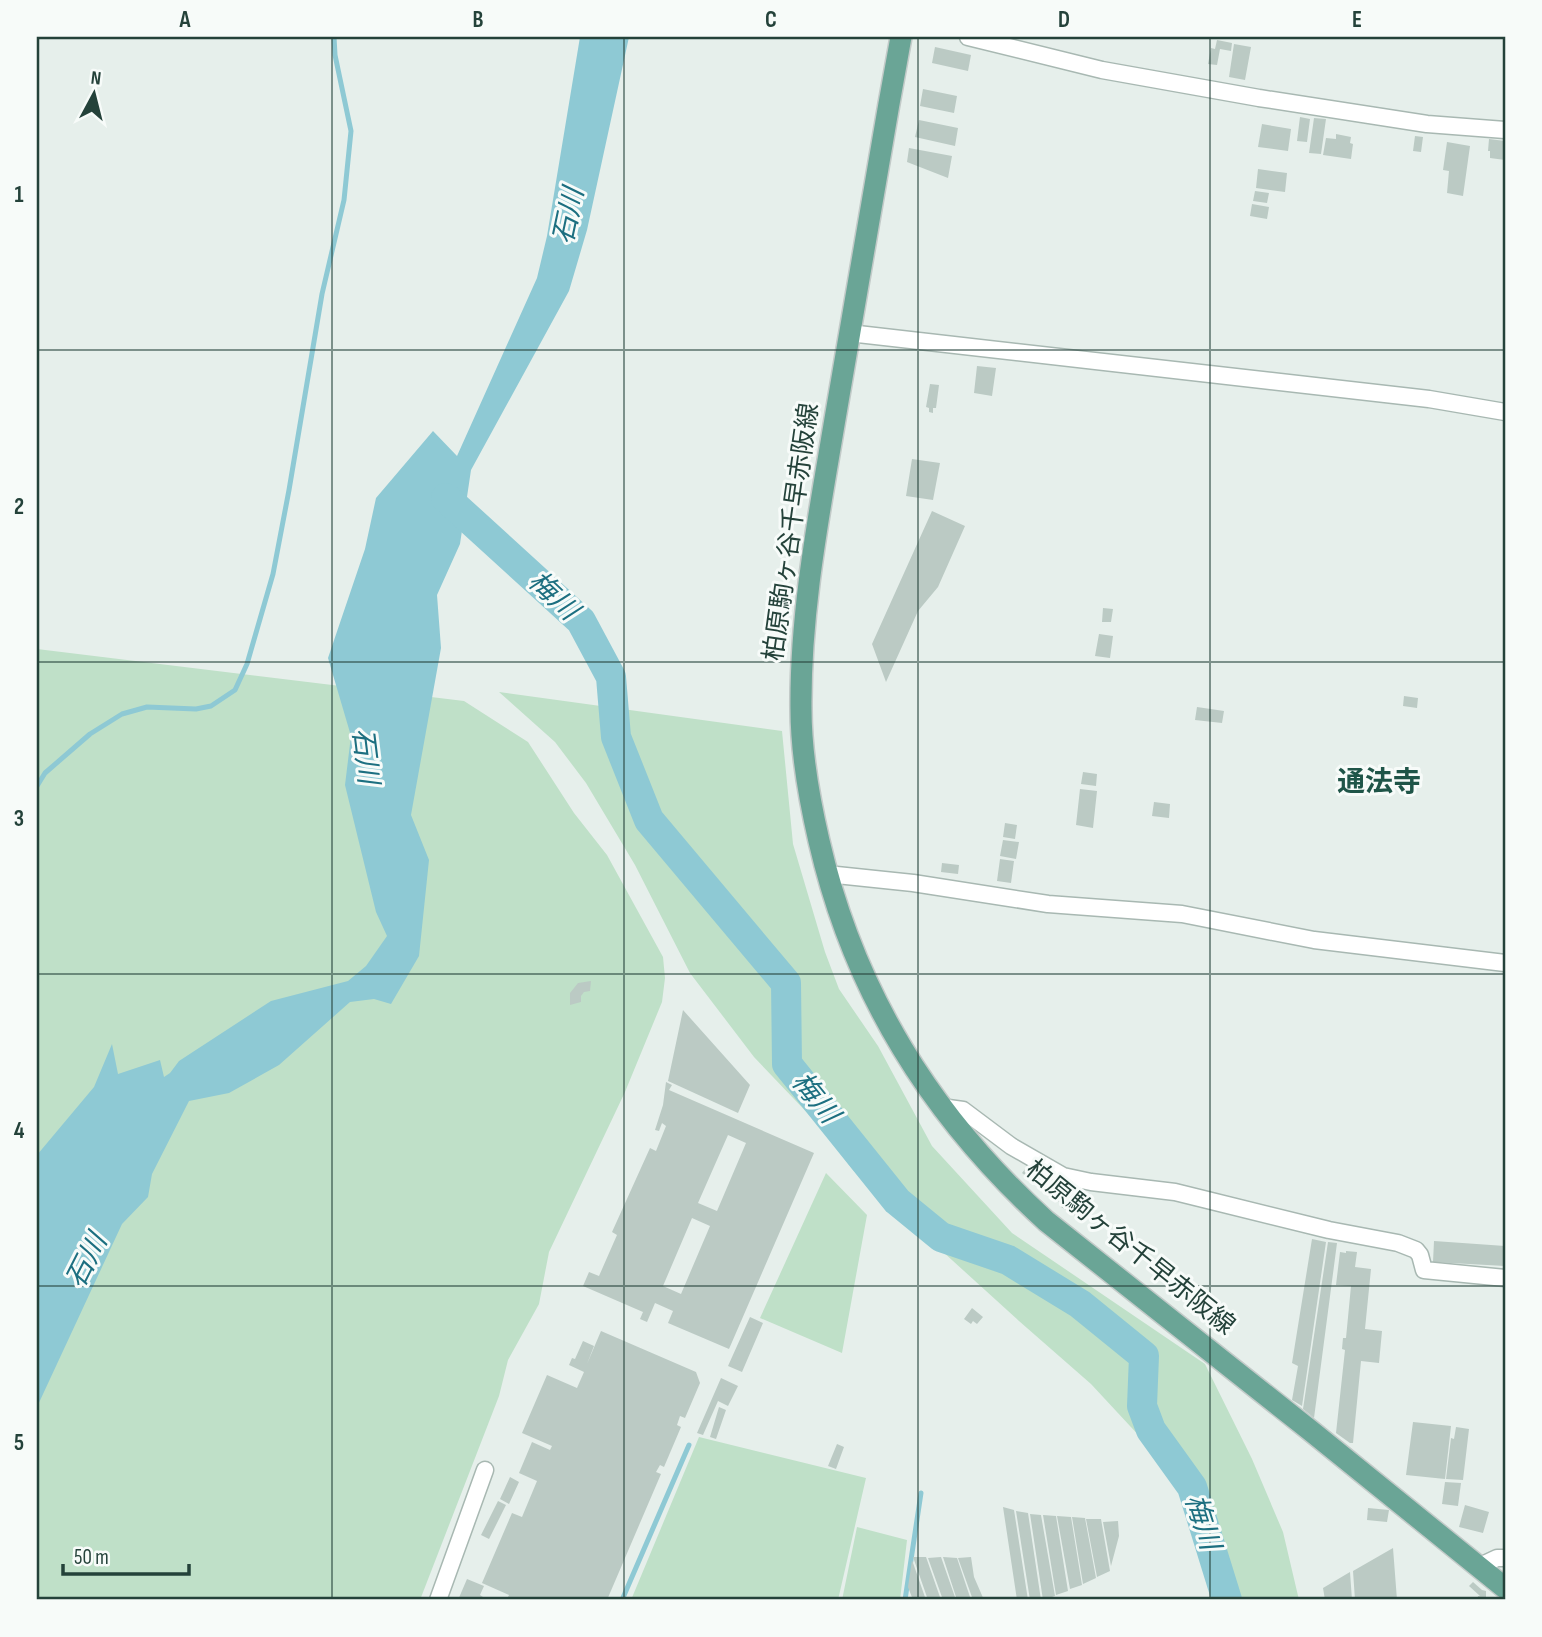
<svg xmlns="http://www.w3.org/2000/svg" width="1542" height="1637" viewBox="0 0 1542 1637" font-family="'Sofia Sans Condensed','Noto Sans JP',sans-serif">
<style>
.green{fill:#bfe0c8}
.water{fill:#8ec9d4}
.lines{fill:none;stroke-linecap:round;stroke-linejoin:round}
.stream{stroke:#8ec9d4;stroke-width:5}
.river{stroke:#8ec9d4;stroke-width:30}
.building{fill:#bbcac4;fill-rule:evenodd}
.street-casing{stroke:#a8b8b2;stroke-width:19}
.primary-casing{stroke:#c2cac8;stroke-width:24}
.street{stroke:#fff;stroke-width:16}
.primary{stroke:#6aa596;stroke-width:21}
.grid{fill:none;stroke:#24423a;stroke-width:2;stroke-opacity:0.55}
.labels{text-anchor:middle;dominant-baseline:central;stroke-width:6;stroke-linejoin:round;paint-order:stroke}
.street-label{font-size:26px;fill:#24423a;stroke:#f7fbf9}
.water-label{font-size:28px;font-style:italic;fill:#1c6f80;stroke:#f7fbf9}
.neighbourhood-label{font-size:28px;font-weight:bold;fill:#1f5548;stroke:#f7fbf9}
.neatline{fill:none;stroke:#24423a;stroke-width:2.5}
.grid-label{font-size:23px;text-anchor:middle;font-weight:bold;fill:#24423a}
</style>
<rect width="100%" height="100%" fill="#e6efeb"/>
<path class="green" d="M37,649L464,701L528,742L574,813L607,855L663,957L665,978L662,1002L625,1092L549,1252L539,1304L508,1360L499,1396L420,1600H37Z
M499,692L782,731L793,844L825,952L839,989L878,1046L932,1146L1012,1233L1205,1364L1252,1459L1283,1532L1299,1600H1218L1212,1576L1194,1518L1169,1468L1091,1384L1019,1321L853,1170L816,1122L754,1057L690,973L635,865L586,783L555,742Z
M826,1173L867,1215L842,1353L760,1318Z
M699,1437L866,1478L838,1600H631Z
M857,1527L907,1540L900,1600H842Z"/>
<path class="water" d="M580,37H629L587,230L569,291L471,470L460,544L437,595L441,648L411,815L429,860L419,956L391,1004L374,999L350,1002L279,1065L229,1093L189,1101L152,1174L148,1197L122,1224L37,1407V1155L94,1087L112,1044L118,1074L160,1060L164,1077L170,1073L179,1061L271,1001L348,981L366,966L387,936L376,912L345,785L351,736L328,658L365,549L376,498L433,431L457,456L537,278L547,236Z"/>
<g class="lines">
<path class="stream" d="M37,786L45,773L90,734L122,714L147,707L196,709L211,706L235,690L247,664L273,574L289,490L322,294L344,200L351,131L335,55L334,37
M622,1600L689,1445
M905,1600L921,1493"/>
<path class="river" d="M446,498L581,621L611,677L616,737L649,820L786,983L787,1064L897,1201L941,1237L1008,1260L1080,1304L1144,1356L1142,1406L1151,1430L1192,1487L1227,1600"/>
</g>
<path class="building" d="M1217,40L1232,43L1231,51L1220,49L1217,65L1208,64L1211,48L1215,49Z
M1234,44L1251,47L1245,80L1229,77Z
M935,47L971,55L968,71L932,63Z
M923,89L957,96L954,113L920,106Z
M1300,117L1310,119L1307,142L1297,141Z
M1314,118L1326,119L1321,154L1309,153Z
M919,120L958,128L955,146L915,137Z
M1262,124L1291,129L1288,151L1258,147Z
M1336,134L1351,137L1350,143L1353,144L1351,159L1323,155L1326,138L1336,139Z
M1415,136L1423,137L1421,152L1413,151Z
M1489,139L1505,141V160L1490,158V151H1488Z
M1447,142L1470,146L1463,196L1447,193L1449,171L1443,170Z
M909,148L952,156L948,178L907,162Z
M1258,169L1287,173L1285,192L1256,188Z
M1255,191L1269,193L1267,203L1253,201Z
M1252,204L1269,207L1267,219L1250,216Z
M977,366L996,368L992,396L974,393Z
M930,384L939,385L936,408H933V413L929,412V408L926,407Z
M912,459L940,463L933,500L906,496Z
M932,511L965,526L938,587L918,611L886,682L872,644Z
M1103,608L1113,609L1111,622H1102Z
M1099,634L1113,636L1110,658L1095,656Z
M1404,696L1418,698L1417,708L1403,706Z
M1197,707L1224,711L1222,723L1195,720Z
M1083,772L1097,774L1096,786L1081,784Z
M1080,789L1097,791L1093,828L1076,825Z
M1154,802L1170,804L1169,818L1152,816Z
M1005,823L1017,825L1015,839L1003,837Z
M1003,840L1019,842L1016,859L1000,856Z
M1000,859L1014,861L1011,883L997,881Z
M942,863L959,865L958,874L941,872Z
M591,981L590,991L584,992L581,996V1002L570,1005V993L578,983Z
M683,1010L750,1085L738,1113L668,1081Z
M666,1082L672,1085L669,1090L814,1153L729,1349L668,1323L673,1311L655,1303L647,1322L640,1319L643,1312L583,1286L589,1272L599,1276L617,1235L612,1232L650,1148L656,1151L666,1126L662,1123L659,1131L655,1130L663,1105ZM728,1135L746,1143L717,1211L698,1203ZM692,1218L710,1226L681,1294L663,1286Z
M1029,1164L1047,1178L1040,1187L1022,1173Z
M1070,1191L1080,1197L1076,1204L1084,1209L1079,1218L1061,1207L1063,1204L1056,1200L1059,1195L1066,1198Z
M1312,1239L1326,1242L1302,1406L1292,1400L1298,1366L1292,1363Z
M1434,1241L1505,1246V1266L1433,1262Z
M1328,1242L1337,1243L1314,1418L1303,1409Z
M1346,1251L1357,1252L1355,1267L1371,1269L1365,1329L1382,1331L1379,1363L1361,1361L1353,1443H1350L1336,1433L1345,1350L1342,1349L1343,1338H1346L1351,1286L1336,1285L1340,1252L1346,1253Z
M972,1308L983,1317L977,1324L973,1321L971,1324L964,1319Z
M750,1317L763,1323L742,1372L728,1366Z
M601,1331L696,1372L700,1383L685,1418L680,1416L677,1425L681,1427L664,1467L660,1465L656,1472L661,1474L607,1600H510L507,1599L509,1595L482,1583L512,1513L522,1517L537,1481L519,1473L532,1442L550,1450L552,1446L522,1433L547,1375L577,1388L584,1372L569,1365L572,1358L575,1359L583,1341L594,1346L587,1364Z
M721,1378L738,1386L728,1406L718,1401L703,1435L697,1433Z
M719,1407L726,1410L716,1439L710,1437Z
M1413,1422L1451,1426L1445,1479L1406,1475Z
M1456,1427L1469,1429L1463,1480L1446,1479L1451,1438L1454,1439Z
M837,1444L844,1447L836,1469L828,1466Z
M510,1477L519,1482L509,1504L500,1499Z
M1445,1482L1461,1483L1458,1506L1442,1504Z
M498,1501L506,1505L489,1539L481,1535Z
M1465,1505L1489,1512L1483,1533L1459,1527Z
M1003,1507L1014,1510L1028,1600H1017Z
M1368,1508L1389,1510L1387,1522L1367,1520Z
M1016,1511L1028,1513L1041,1600H1030Z
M1030,1514L1041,1515L1055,1596L1043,1600Z
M1043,1515L1056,1516L1068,1591L1056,1595Z
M1057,1516L1071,1517L1082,1585L1070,1589Z
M1072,1517L1085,1518L1096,1578L1083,1584Z
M1086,1519H1101L1110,1571L1097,1577Z
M1118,1521L1119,1536L1111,1566L1103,1522Z
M1393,1548L1397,1600H1355L1353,1571Z
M913,1557H926L941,1600H928Z
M941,1557L956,1600H943L928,1558Z
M943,1557L957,1558L971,1600H957Z
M971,1557L974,1577L984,1600H973L958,1558Z
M912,1560L926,1600H913L908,1587Z
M1350,1572L1352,1600H1325L1323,1588Z
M467,1579L484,1586L480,1595L483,1597L481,1600H458Z
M1473,1582L1482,1590L1486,1591V1600H1477L1478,1596H1480L1469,1586Z"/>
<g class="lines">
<g class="street-casing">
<path id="street" d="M968,37L1102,70L1259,98L1427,124L1505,130
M849,333L1429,399L1505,412
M827,874L913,883L1048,904L1182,914L1314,940L1505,963
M941,1107L963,1110L1011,1146L1063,1176L1091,1182L1175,1192L1329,1230L1398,1243L1416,1250L1420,1255L1424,1270L1505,1278
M1480,1566L1497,1558H1505
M438,1600L485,1470"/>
</g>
<g class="primary-casing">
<path id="primary" d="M901,37C878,164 856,291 835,419C819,515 800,611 801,709C801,753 809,798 819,841C854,993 931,1116 1046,1221L1311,1431L1505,1588"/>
</g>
<use href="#street" class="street"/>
<use href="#primary" class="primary"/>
</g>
<path class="grid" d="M332,37V1600M624,37V1600M918,37V1600M1210,37V1600M37,350H1505M37,662H1505M37,974H1505M37,1286H1505"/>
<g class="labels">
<g class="street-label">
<text transform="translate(792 532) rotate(-82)">柏原駒ヶ谷千早赤阪線</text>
<text transform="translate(1130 1248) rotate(39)">柏原駒ヶ谷千早赤阪線</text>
</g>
<g class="water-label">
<text transform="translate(569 216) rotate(-78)">石川</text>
<text transform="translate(553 596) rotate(43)">梅川</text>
<text transform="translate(365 756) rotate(83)">石川</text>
<text transform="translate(815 1098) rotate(51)">梅川</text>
<text transform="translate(87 1261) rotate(-63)">石川</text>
<text transform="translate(1202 1522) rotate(72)">梅川</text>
</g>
<g class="neighbourhood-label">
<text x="1379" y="782">通法寺</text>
</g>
</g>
<rect width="1542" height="1637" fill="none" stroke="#f7fbf9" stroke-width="77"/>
<g transform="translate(94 94) rotate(7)" stroke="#f7fbf9" stroke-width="5" paint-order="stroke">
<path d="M0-5L12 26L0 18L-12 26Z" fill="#24423a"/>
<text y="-10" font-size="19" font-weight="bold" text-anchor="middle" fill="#24423a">N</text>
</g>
<path d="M63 1564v10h126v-10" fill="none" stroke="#24423a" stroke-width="3.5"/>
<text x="74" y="1564" font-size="21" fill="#24423a" stroke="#f7fbf9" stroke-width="5" paint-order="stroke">50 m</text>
<rect x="38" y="38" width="1466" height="1560" class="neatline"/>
<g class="grid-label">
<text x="185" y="27">A</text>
<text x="478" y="27">B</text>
<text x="771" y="27">C</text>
<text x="1064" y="27">D</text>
<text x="1357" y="27">E</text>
<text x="19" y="202">1</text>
<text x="19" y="514">2</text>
<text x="19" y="826">3</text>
<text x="19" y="1138">4</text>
<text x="19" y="1450">5</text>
</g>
</svg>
